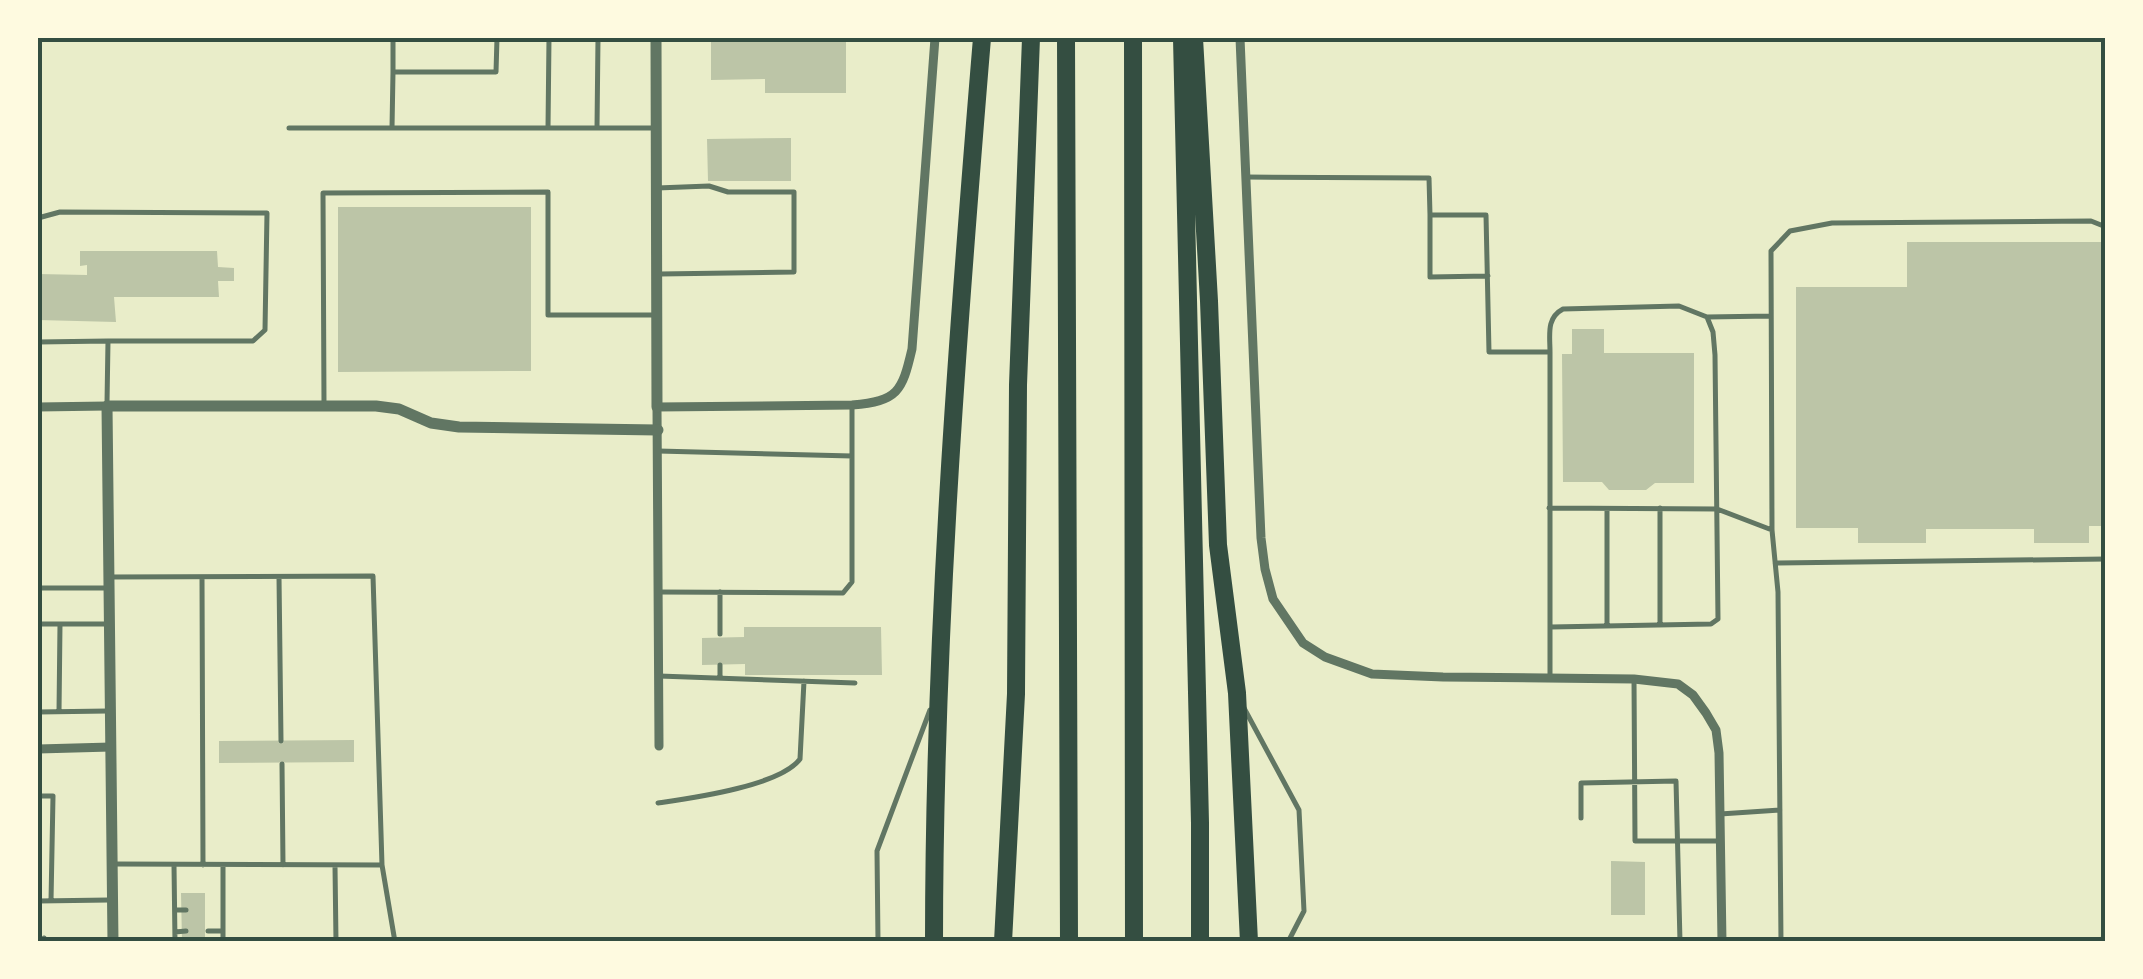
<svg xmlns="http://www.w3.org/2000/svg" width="2143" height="979" viewBox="0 0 2143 979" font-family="Helvetica,sans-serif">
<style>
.building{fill:#bcc5a7}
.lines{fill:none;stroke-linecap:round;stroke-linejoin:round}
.service{stroke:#617663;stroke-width:5}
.minor{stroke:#617663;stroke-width:9}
.tertiary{stroke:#617663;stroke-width:11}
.motorway{stroke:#344e41;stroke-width:18}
.neatline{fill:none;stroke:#344e41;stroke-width:4}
</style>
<rect width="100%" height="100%" fill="#e9edc9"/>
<path class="building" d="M711,38H846V93H765V79L711,80Z
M791,138V181H708L707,139Z
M338,207H531V371L338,372Z
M1907,242H2104L2106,526H2089V543H2034V529H1926V543H1858V528H1796V287H1907Z
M80,251H217L218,267L234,268V281H218L219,297H114L116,322L38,320V274L87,275V265L80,266Z
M1572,329H1604V353H1694V483H1655L1646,490H1609L1602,482H1563L1562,354H1572Z
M744,627H881L882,675H745V664L702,665V638L744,637Z
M354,740V762L219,763V741Z
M1611,861L1645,862V915H1611Z
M181,893H205V942H182Z"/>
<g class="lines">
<path class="service" d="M393,38V72H496L497,38
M289,128H654
M392,128L393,72
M548,128L549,38
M597,128L598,38
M1246,177L1429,178L1430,215H1486L1489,352H1550
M657,188L709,186L728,192H794V272L660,274
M1430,215V277L1488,276
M38,218L60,212L267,213L265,330L253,341H108
M38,342L108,341L107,403
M324,403L323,193L548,192V315H654
M658,451L852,456
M1549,508L1717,509L1772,530
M1660,508V625
M1775,563L2106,559
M109,577L373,576L382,865L395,942
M202,577L203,865
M279,577L281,741
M38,588H106
M658,592L843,593L852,582V405
M720,592V634
M38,624H109
M1607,626V509
M1551,627L1711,624L1718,619L1715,355L1713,332L1707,317
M720,665V678
M659,676L855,683
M1550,679V352C1550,335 1546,318 1563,309L1679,306L1707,317L1771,316
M1634,679L1635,841H1720
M1244,708L1299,810L1304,911L1288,942
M38,712L108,711
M59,712L60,624
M282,764L283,865
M38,796H53L51,901
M658,803C692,798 780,786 800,759L804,681
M1720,814L1780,810
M1581,818V783L1676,781L1680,942
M115,864L382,865
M174,865L175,942
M223,865V942
M335,866L336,942
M38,901L109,900
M175,910H186
M208,931H223
M175,932L186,931
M43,942L44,938
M878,942L877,851L930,710
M1781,942L1778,592L1772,530L1771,251L1790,231L1832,223L2091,221L2106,227
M2068,942L2106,939"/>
<path class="minor" d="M1240,38L1261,538L1265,569L1273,599L1303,643L1325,657L1372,674L1443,677L1634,679L1678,684L1693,695L1706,713L1716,730L1719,753L1722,942
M38,407L107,406
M659,746L657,407L852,405C898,401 902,392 912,349L935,38
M38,749L111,747"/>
<path class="tertiary" d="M656,38L657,407
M113,942L107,406H376L399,409L431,423L459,427L658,430"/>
<path class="motorway" d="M1066,38L1069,942
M1133,38L1134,942
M1182,38L1200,823V942
M1194,38L1209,301L1218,545L1237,693L1249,942
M934,942C934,639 957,339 982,38
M1003,942L1016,694L1018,385L1031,38"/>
</g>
<rect width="2143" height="979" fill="none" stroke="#fefae0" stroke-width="80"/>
<rect x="40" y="40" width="2063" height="899" class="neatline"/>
</svg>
